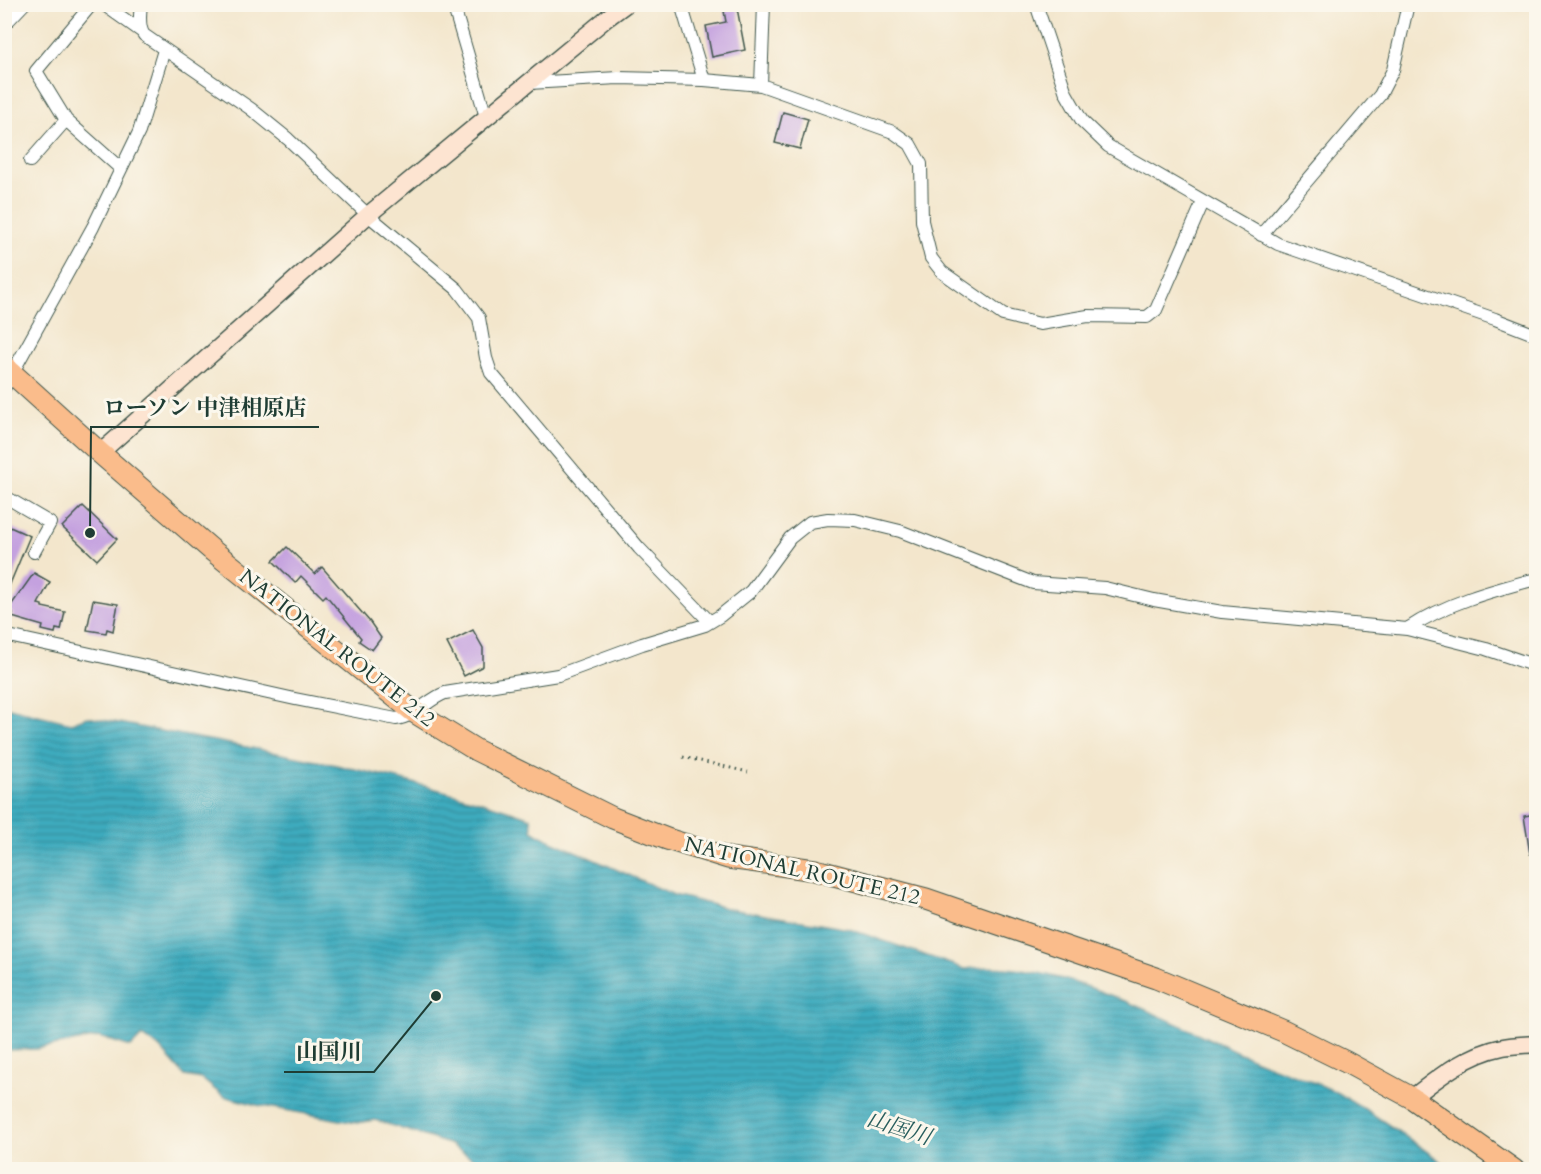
<svg xmlns="http://www.w3.org/2000/svg" width="1541" height="1174" viewBox="0 0 1541 1174" font-family="Cardo,'Noto Serif JP',serif">
<style>
.water{fill:url(#water-rules);stroke:#2e7479;stroke-width:1.5}
.building{fill:#c4a1df}
.lines{fill:none;stroke-linecap:round;stroke-linejoin:round}
.street-casing{stroke:#3f564b;stroke-width:14}
.secondary-casing{stroke:#3f564b;stroke-width:19}
.highway-casing{stroke:#3f564b;stroke-width:23}
.path{stroke:#3f564b;stroke-width:3;stroke-dasharray:1.5 4.5;stroke-linecap:butt}
.street{stroke:#fff;stroke-width:12}
.secondary{stroke:#fde4d1;stroke-width:16}
.highway{stroke:#fabc8b;stroke-width:21}
.labels{text-anchor:middle;dominant-baseline:central;stroke-width:6;stroke-linejoin:round;paint-order:stroke}
.street-label{font-size:21px;fill:#1f3d34;stroke:#fbf7ec}
.water-label{font-size:22px;font-style:italic;fill:#285e5d;stroke:#fbf7ec}
.leader{fill:none;stroke:#1f3d34;stroke-width:2}
.callout-dot{fill:#1f3d34;stroke:#fbf7ec;stroke-width:2}
.callout-label{font-size:22px;text-anchor:middle;font-weight:bold;fill:#1f3d34;stroke:#fbf7ec;stroke-width:6;stroke-linejoin:round;paint-order:stroke}
</style>
<defs>
<pattern id="water-rules" width="6" height="5" patternUnits="userSpaceOnUse" patternTransform="scale(1.5)"><rect width="6" height="5" fill="#3eabbe"/><path d="M0 2.5h6" fill="none" stroke="#338c9b"/></pattern>
</defs>
<rect width="100%" height="100%" fill="#fbf7ec"/>
<filter id="ink" filterUnits="userSpaceOnUse"><feTurbulence type="fractalNoise" baseFrequency=".0167" numOctaves="2"/><feDisplacementMap in="SourceGraphic" scale="12" xChannelSelector="R" yChannelSelector="G"/><feConvolveMatrix kernelMatrix="1 2 1 2 8 2 1 2 1" color-interpolation-filters="sRGB"/></filter>
<filter id="wash" filterUnits="userSpaceOnUse"><feTurbulence type="fractalNoise" baseFrequency=".008" numOctaves="4" result="noise"/><feDisplacementMap in="SourceGraphic" scale="24" xChannelSelector="R" yChannelSelector="G"/><feGaussianBlur stdDeviation="1.35" result="paint"/><feColorMatrix in="noise" values="0 0 0 0 0 0 0 0 0 0 0 0 0 0 0 0 0 1.4 0 .05"/><feComposite in="paint" operator="in"/></filter>
<g filter="url(#wash)">
<rect width="100%" height="100%" fill="#f3e6cc"/>
<path class="water" d="M5,700L7,701L5,707L71,723L87,717C236,746 387,768 531,818L532,830L545,838L674,895L730,909L849,929L965,969C1051,955 1171,1023 1249,1057C1282,1072 1319,1081 1350,1100C1385,1121 1418,1145 1451,1169H532L513,1159L484,1165L449,1144L375,1120L357,1123L257,1105L223,1096L202,1079L185,1076L159,1047L142,1036L131,1047L99,1037L36,1049L5,1050Z"/>
<g id="blocks">
<path class="building" d="M737,8L745,50L712,57L706,26L726,22L724,11Z
M783,112L808,119L800,149L775,143Z
M83,506L117,539L97,560L62,527Z
M10,527L30,536L5,596L4,540Z
M287,547L315,574L322,567L370,622L381,638L372,650L359,641L361,638L326,595L323,598L301,576L295,583L273,561Z
M34,573L50,582L38,604L42,605V607L65,612L61,630L56,629L55,633L42,630L43,626L12,617L13,613L7,611Z
M93,600L118,604L113,631L107,629L106,633L87,630Z
M473,630L483,648V666L464,676L447,643Z
M1536,814V853L1530,854L1524,816Z"/>
</g>
</g>
<g filter="url(#ink)">
<use href="#blocks" fill-opacity="0" stroke="#3f564b" stroke-width="1.5"/>
<g class="lines">
<g class="street-casing">
<path id="street" d="M103,4L141,31
M141,4C140,14 138,27 144,35L251,109L288,139L368,215L457,289L479,318L486,358L491,373L639,548L710,622
M453,4L486,117
M681,4L704,80
M1036,4L1066,93L1082,121L1108,146L1278,244L1495,319L1536,335
M4,25L24,4
M529,83L618,78L704,80L761,85L893,132L910,144L921,164L922,221L931,258L942,272L1003,315L1040,324L1088,316L1147,317L1156,310L1203,202
M761,85L764,4
M66,120L36,71L92,4
M30,161L66,120L121,169
M1261,235L1380,95L1393,70L1408,4
M4,388L93,227L139,132L164,50
M4,496L50,523L34,552
M1407,629C1446,603 1491,591 1536,579
M4,635L295,699L396,719C415,717 427,700 445,693L558,675L642,644L705,625L720,616L751,591L790,538L810,522L828,519L855,520L900,531L1033,583L1105,588L1154,600L1222,612L1407,629L1486,649L1536,666"/>
</g>
<g class="secondary-casing">
<path id="secondary" d="M100,453L368,215L607,18L626,4
M1412,1098C1440,1076 1468,1054 1503,1047C1514,1045 1526,1045 1536,1044"/>
</g>
<g class="highway-casing">
<path id="highway" d="M4,366L100,453L213,551L414,712L476,750L613,818L667,839L728,858L815,870L926,899L1156,978L1283,1031L1346,1062L1412,1098L1514,1170"/>
</g>
<path class="path" d="M683,757L748,772"/>
<use href="#street" class="street"/>
<use href="#secondary" class="secondary"/>
<use href="#highway" class="highway"/>
</g>
</g>
<g class="labels">
<g class="street-label">
<text transform="translate(337 648) rotate(38)">NATIONAL ROUTE 212</text>
<text transform="translate(802 871) rotate(13)">NATIONAL ROUTE 212</text>
</g>
<g class="water-label">
<text transform="translate(899 1128) rotate(18)">山国川</text>
</g>
</g>
<path class="leader" d="M90 533L91 427H319M436 996L374 1072H284"/>
<g class="callout-dot">
<circle cx="90" cy="533" r="6"/>
<circle cx="436" cy="996" r="6"/>
</g>
<g class="callout-label">
<text x="205" y="415">ローソン 中津相原店</text>
<text x="329" y="1059">山国川</text>
</g>
<rect width="1541" height="1174" fill="none" stroke="#fbf7ec" stroke-width="24"/>
</svg>
